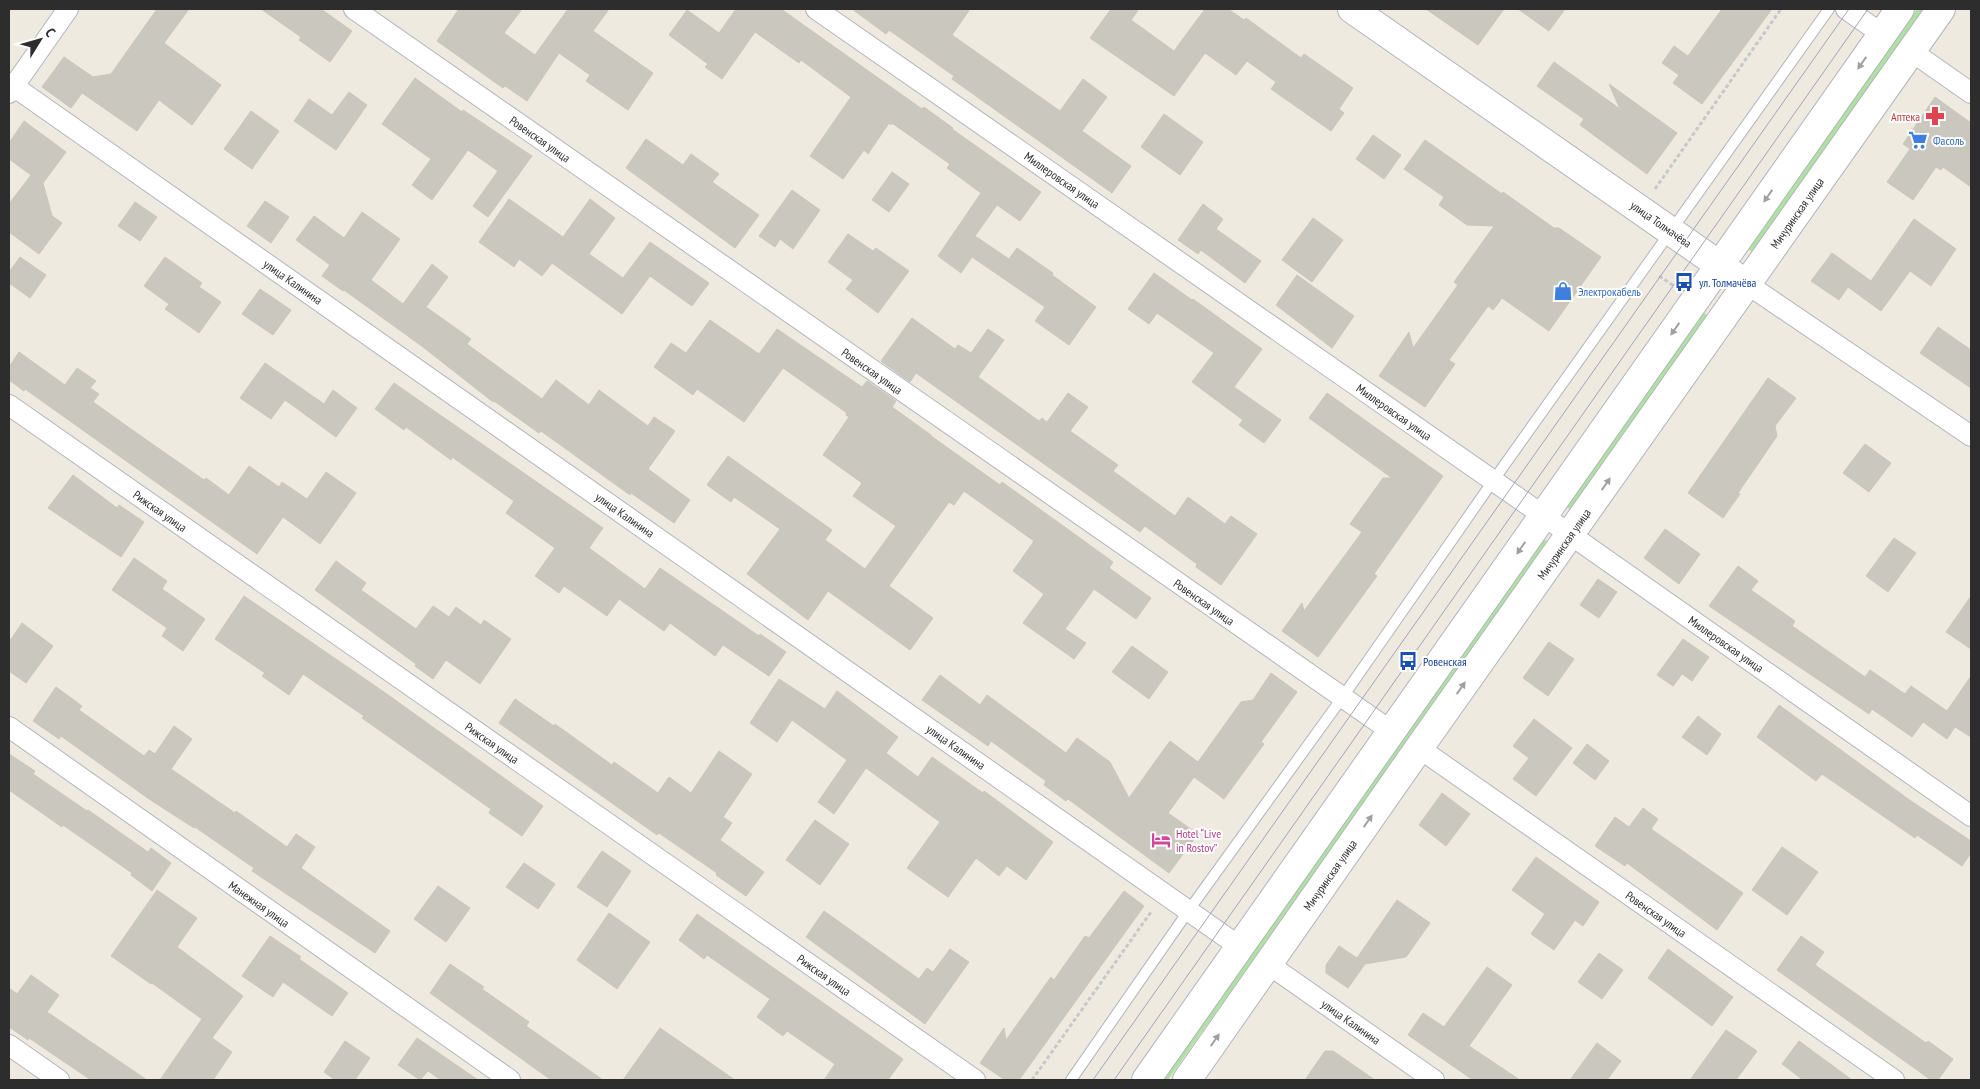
<svg xmlns="http://www.w3.org/2000/svg" width="1980" height="1089" viewBox="0 0 1980 1089" font-family="'PT Sans Narrow',sans-serif">
<style>
.green{fill:#ade39e}
.building{fill:#cac8be;stroke:#cac6b9}
.lines{fill:none;stroke-linecap:round;stroke-linejoin:round}
.lane-casing{stroke:#b3b4c0;stroke-width:12}
.street-casing{stroke:#b3b4c0;stroke-width:22}
.secondary-casing{stroke:#b3b4c0;stroke-width:30}
.path{stroke:#c8c8c8;stroke-width:3;stroke-dasharray:4 2.5;stroke-linecap:butt}
.lane{stroke:#fff;stroke-width:10}
.street{stroke:#fff;stroke-width:20}
.secondary{stroke:#fff;stroke-width:28}
.tram{stroke:#a3a3b7;stroke-width:1}
.oneway{fill:#a0a0a0}
.labels{text-anchor:middle;dominant-baseline:central;stroke-width:4;stroke-linejoin:round;paint-order:stroke}
.health-label{font-size:12px;fill:#be3a42;stroke:#fff;text-anchor:end}
.street-label{font-size:12px;fill:#2d2d2d;stroke:#fff}
.shop-label{font-size:12px;fill:#366cbe;stroke:#fff;text-anchor:start}
.transit-label{font-size:12px;fill:#164399;stroke:#fff;text-anchor:start}
.hotel-label{font-size:12px;fill:#b23c85;stroke:#fff;text-anchor:start}
</style>
<rect width="100%" height="100%" fill="#eeeae0"/>
<path class="green" d="M1917,9H1925L1754,253L1748,249Z
M1703,312L1708,316L1572,510L1566,507Z
M1543,538L1548,542L1168,1080H1161Z"/>
<path class="building" d="M157,9H189L164,43L221,85L192,125L159,100L137,131L82,93L71,108L42,87L64,57L93,77L111,74Z
M261,9H321L352,31L330,62L299,40L301,37Z
M459,9H522L504,33L535,55L568,9H609L593,31L653,73L628,110L586,81L590,75L559,53L527,101L505,86L503,88L437,41Z
M736,9H781L922,109L924,107L953,128L952,129L1041,192L1020,221L997,205L975,236L1009,259L1017,248L1053,273L1052,275L1096,307L1069,345L1035,321L1045,307L972,257L961,273L938,256L981,193L947,168L950,164L892,123L891,125L889,123L868,154L864,150L843,179L810,156L851,97L801,60L799,63L755,32L722,79L705,67L708,64L669,35L687,10L719,33Z
M852,9H970L952,35L1060,111L1083,79L1107,97L1082,131L1131,166L1112,193L952,79L954,76L889,30L886,34Z
M1111,9H1139L1131,20L1174,51L1205,9H1228L1244,20L1246,18L1301,58L1304,54L1353,88L1339,109L1344,113L1331,131L1271,89L1276,82L1247,61L1236,75L1205,53L1174,96L1090,38Z
M1426,9H1504L1478,45Z
M1518,9H1565L1549,31Z
M1722,9H1772L1702,104L1673,83L1679,75L1662,63L1674,46L1688,56Z
M1554,62L1620,109L1609,84L1677,133L1647,174L1580,125L1584,119L1537,86Z
M415,78L462,112L463,110L532,156L488,217L473,206L498,171L468,150L432,200L412,185L431,159L382,124Z
M349,92L367,105L336,150L294,121L309,99L332,115Z
M1935,97L1971,123V187L1943,167L1941,170L1936,167L1913,200L1887,182L1910,149L1903,144Z
M251,111L279,131L252,169L224,149Z
M1164,114L1203,142L1180,175L1141,147Z
M24,121L66,152L43,183L52,216L62,223L39,254L9,232V204L31,175L9,159V143Z
M1373,135L1401,155L1384,179L1356,159Z
M646,139L683,165L691,154L719,174L712,182L759,215L735,248L626,168Z
M1425,140L1502,194L1503,192L1554,228H1559L1601,257L1549,331L1502,298L1493,310L1488,306L1449,360L1455,364L1425,407L1379,376L1409,332L1413,348L1458,285L1454,282L1494,226L1467,225L1439,205L1444,197L1404,169Z
M892,172L909,184L889,212L872,200Z
M792,190L820,210L793,249L780,239L775,247L759,236Z
M509,199L563,237L590,199L615,218L589,254L623,278L650,242L709,283L692,306L650,276L622,314L552,263L542,276L519,259L514,267L479,242Z
M265,201L289,217L271,243L247,226Z
M135,202L157,217L140,241L118,226Z
M1203,204L1223,219L1216,229L1261,261L1245,283L1201,250L1198,254L1178,240Z
M362,212L400,239L371,280L403,304L432,264L448,277L426,307L471,339L467,344L542,399L556,380L589,405L599,390L648,426L654,417L675,431L648,469L690,500L674,523L631,493L630,495L541,431L539,433L494,401L493,402L423,347L344,290L343,291L322,276L330,265L296,240L314,216L344,238Z
M1313,218L1343,240L1312,282L1282,260Z
M1914,219L1956,249L1931,286L1910,271L1881,311L1848,287L1839,300L1811,281L1832,253L1871,281Z
M848,234L873,251L876,248L909,271L878,313L846,289L853,280L828,262Z
M20,257L46,275L30,298L9,283V272Z
M165,257L202,283L199,287L221,302L199,333L165,309L169,304L144,286Z
M1154,273L1192,300L1193,299L1262,349L1234,387L1281,420L1264,443L1239,425L1243,420L1192,382L1214,353L1157,313L1149,324L1128,309Z
M1297,275L1354,316L1332,348L1276,305Z
M260,289L291,310L273,335L242,314Z
M912,318L955,349L958,345L971,353L988,329L1004,340L978,377L1039,421L1042,418L1047,422L1068,393L1088,407L1070,431L1118,465L1113,471L1175,516L1188,497L1225,524L1231,516L1257,534L1221,585L1196,567L1197,564L1145,526L1140,532L916,373L910,382L881,361Z
M710,320L759,354L777,329L862,387L867,381L896,401L892,407L931,435V436L1000,485L1002,482L1073,533L1113,562L1109,568L1151,598L1136,619L1094,589L1065,629L1086,643L1074,659L1023,623L1044,594L1013,571L1034,541L964,491L954,505L949,502L889,586L933,618L910,650L828,591L808,620L747,574L780,529L734,497L731,502L707,485L728,456L832,530L825,540L865,569L896,526L853,496L862,483L823,455L849,417L846,415L847,413L783,368L744,422L697,389L693,395L654,367L671,343L686,353Z
M1938,327L1971,350V388L1920,353Z
M19,352L65,385L77,368L96,381L90,388L99,394L93,402L138,434L204,480L206,478L229,495L249,466L279,487L282,482L307,499L326,472L356,493L320,544L283,517L257,554L25,389L24,391L9,380V367Z
M265,363L324,404L333,390L357,408L336,437L285,400L271,419L240,398Z
M1768,378L1796,398L1775,426L1777,436L1738,493L1740,494L1723,518L1688,493Z
M394,383L603,528L589,548L645,589L660,568L759,636L760,634L786,652L769,676L723,645L715,656L670,623L664,631L619,599L607,616L564,586L559,593L535,576L555,548L506,513L514,501L452,457L451,460L406,427L404,430L375,409Z
M1327,393L1443,476L1374,574L1377,576L1318,657L1282,631L1302,603L1304,611L1362,532L1350,524L1383,478H1392L1309,418Z
M1865,444L1891,463L1869,492L1843,473Z
M73,475L117,508L119,505L144,522L121,557L48,508Z
M1665,529L1700,554L1679,584L1644,558Z
M1894,538L1916,553L1888,592L1866,576Z
M134,558L167,581L162,589L205,619L183,651L162,636L167,628L112,590Z
M336,561L366,583L361,590L416,629L433,606L449,617L456,607L481,625L484,620L511,639L480,684L446,660L433,679L415,666L416,664L315,590Z
M1738,566L1758,581L1751,590L1795,621L1792,626L1865,677L1870,670L1905,694L1911,686L1947,711L1971,676V737L1955,727L1947,739L1923,722L1912,737L1872,709L1869,714L1709,606Z
M1598,579L1617,592L1599,618L1580,605Z
M244,596L384,692L543,806L522,836L489,813L491,809L362,718L364,716L303,674L289,695L262,676L265,673L215,639Z
M1971,596V649L1946,632Z
M22,623L53,646L26,683L9,671V642Z
M1683,639L1709,657L1692,681L1682,674L1673,686L1657,675Z
M1549,642L1574,659L1548,696L1523,678Z
M1132,646L1168,672L1149,699L1112,672Z
M1271,673L1297,692L1261,742L1264,744L1224,799L1194,777L1168,813L1198,834L1169,873L1068,799L1066,801L1044,785L1046,781L991,741L988,746L922,700L940,675L980,705L987,695L1066,753L1077,738L1110,762L1129,798L1170,741L1198,762L1241,702L1253,700Z
M779,679L825,709L837,691L898,737L886,753L918,777L932,757L983,793L984,791L1053,842L1026,880L1007,866L999,876L976,858L948,897L907,868L940,822L866,768L834,814L818,802L847,760L792,720L777,742L750,723Z
M56,687L82,706L79,710L144,756L149,750L155,754L174,726L192,739L171,769L235,813L236,811L287,847L296,834L315,847L301,868L390,931L375,953L252,871L254,868L195,827L194,828L149,799L61,736L59,739L33,721Z
M515,699L554,726L555,724L612,765L614,762L658,793L669,777L691,793L719,751L752,774L723,817L732,823L720,840L764,872L746,896L716,875L717,873L659,833L657,835L499,723Z
M1779,705L1911,801L1971,841V853L1962,866L1917,835L1915,838L1822,774L1816,781L1757,737Z
M1698,716L1721,734L1707,755L1682,737Z
M1534,719L1572,748L1536,796L1513,779L1529,758L1513,746Z
M1587,744L1609,761L1595,780L1573,763Z
M9,754L35,771L33,774L87,811L88,810L148,852L151,848L171,863L152,891L131,875L132,873L63,825L62,827L9,790Z
M1442,793L1470,814L1446,846L1419,825Z
M1643,808L1658,819L1651,829L1743,893L1717,930L1627,863L1625,866L1595,846L1615,817L1629,827Z
M815,820L849,844L820,885L786,860Z
M1782,847L1818,872L1787,915L1752,890Z
M602,851L631,871L607,907L577,887Z
M1536,857L1599,902L1583,926L1575,920L1554,950L1531,934L1545,914L1512,890Z
M524,863L555,884L538,909L506,887Z
M438,886L470,908L446,942L414,919Z
M157,890L197,918L177,947L243,996L212,1038L232,1052L213,1080H160L202,1019L152,983L151,984L111,956Z
M1124,891L1144,906L1019,1080H1005L980,1063L1004,1028L1006,1040L1051,977L1054,980L1085,936L1089,938Z
M1397,900L1430,923L1406,957L1365,964L1348,988L1326,973V965L1339,946L1357,958Z
M824,911L919,979L927,968L933,972L950,949L969,962L925,1024L806,937Z
M609,913L650,942L617,989L577,960Z
M697,914L903,1059L888,1080H824L835,1064L787,1031L783,1036L757,1017L770,999L707,955L704,959L679,940Z
M270,936L301,957L299,959L348,993L332,1016L283,982L273,997L242,976Z
M1801,936L1824,952L1815,965L1926,1043L1928,1041L1953,1059L1938,1080H1931L1777,970Z
M1668,949L1733,997L1712,1026L1648,978Z
M1599,953L1623,970L1602,999L1578,982Z
M450,964L484,987L482,989L529,1022L526,1026L603,1080H551L430,993Z
M1487,967L1512,985L1469,1046L1520,1080H1473L1408,1035L1423,1013L1444,1027Z
M31,975L59,995L47,1012L147,1080H91L29,1038L28,1040L9,1027V988L17,994Z
M660,1028L702,1057L735,1080H623Z
M1726,1030L1757,1051L1736,1080H1690Z
M417,1038L478,1080H441L428,1071L420,1080L398,1065Z
M345,1041L370,1058L355,1080H335L324,1072Z
M1799,1041L1852,1080H1803L1782,1064Z
M1597,1043L1621,1061L1607,1080H1570Z
M1325,1051H1333L1375,1080H1305Z"/>
<g class="lines">
<g class="lane-casing">
<path id="lane" d="M1071,1080L1189,910L1342,698L1493,481L1829,9"/>
</g>
<g class="street-casing">
<path id="street" d="M354,9L1391,731
M816,9L1521,500L1971,816
M1846,9L1882,34
M1911,51L1971,93
M9,83L1240,947
M9,93L68,9
M1747,284L1971,436
M9,405L975,1080
M9,727L510,1080
M1419,748L1894,1080
M1268,964L1434,1080
M9,1045L59,1080"/>
</g>
<g class="secondary-casing">
<path id="secondary" d="M1352,9L1735,276
M1146,1080L1900,9
M1187,1080L1419,748L1941,9"/>
</g>
<path class="path" d="M1655,189L1781,9
M1659,276L1674,286
M1032,1080L1151,912"/>
<use href="#lane" class="lane"/>
<use href="#street" class="street"/>
<use href="#secondary" class="secondary"/>
<path class="tram" d="M1093,1080L1849,9
M1114,1080L1868,9"/>
</g>
<defs><path id="oneway-solid" d="M-6-.8H1V-3.2L6.5 0L1 3.2V.8H-6Z" transform="scale(1.25)"/></defs>
<g class="oneway">
<use href="#oneway-solid" transform="translate(1862 63) rotate(125)"/>
<use href="#oneway-solid" transform="translate(1768 196) rotate(125)"/>
<use href="#oneway-solid" transform="translate(1675 329) rotate(125)"/>
<use href="#oneway-solid" transform="translate(1606 484) rotate(-55)"/>
<use href="#oneway-solid" transform="translate(1521 548) rotate(125)"/>
<use href="#oneway-solid" transform="translate(1461 688) rotate(-55)"/>
<use href="#oneway-solid" transform="translate(1368 821) rotate(-55)"/>
<use href="#oneway-solid" transform="translate(1215 1040) rotate(-55)"/>
</g>
<defs>
<g id="pharmacy-bare" transform="scale(1.5)"><path d="M-2-6h4v4h4v4h-4v4h-4v-4h-4v-4h4Z" fill="#e0444e" stroke="#fff" stroke-width="2.5" paint-order="stroke"/></g>
<g id="supermarket-bare" transform="scale(1.5)"><path d="M-6-5.5h2.5l.6 2H6L4.5 2H-2.5L-4.4-4H-6ZM-1.5 3.2a1.3 1.3 0 1 0 .1 0ZM3 3.2a1.3 1.3 0 1 0 .1 0Z" fill="#3f7fe0" stroke="#fff" stroke-width="2.5" paint-order="stroke"/></g>
<g id="bus-bare" transform="scale(1.5)"><path d="M-5-6H5V4H4V6H2V4H-2V6H-4V4H-5ZM-3.5-4V0h7V-4ZM-3.5 1.2v1.5H-2V1.2ZM2 1.2v1.5H3.5V1.2Z" fill="#1a4fb4" stroke="#fff" stroke-width="2.5" paint-order="stroke"/></g>
<g id="shop-bare" transform="scale(1.5)"><path d="M-5-2.5h2.3a2.7 3.5 0 0 1 5.4 0H5L5.5 6h-11ZM-1.5-2.5h3a1.5 2.3 0 0 0-3 0Z" fill="#3f7fe0" stroke="#fff" stroke-width="2.5" paint-order="stroke"/></g>
<g id="hotel-bare" transform="scale(1.5)"><path d="M-6-4.5h1.5V1H6V5H4.5V3h-9V5H-6ZM-4 0a1.8 1.8 0 1 1 3.6 0ZM.5 0V-2.5h3Q6-2.5 6 0Z" fill="#d1479c" stroke="#fff" stroke-width="2.5" paint-order="stroke"/></g>
</defs>
<g fill-rule="evenodd">
<use href="#pharmacy-bare" x="1935" y="116"/>
<use href="#supermarket-bare" x="1918" y="140"/>
<use href="#bus-bare" x="1684" y="282"/>
<use href="#shop-bare" x="1563" y="291"/>
<use href="#bus-bare" x="1408" y="661"/>
<use href="#hotel-bare" x="1161" y="840"/>
</g>
<g class="labels">
<g class="health-label">
<text x="1920" y="116">Аптека</text>
</g>
<g class="street-label">
<text transform="translate(540 139) rotate(35)">Ровенская улица</text>
<text transform="translate(1062 180) rotate(35)">Миллеровская улица</text>
<text transform="translate(1797 213) rotate(-55)">Мичуринская улица</text>
<text transform="translate(1661 224) rotate(35)">улица Толмачёва</text>
<text transform="translate(293 282) rotate(35)">улица Калинина</text>
<text transform="translate(872 371) rotate(35)">Ровенская улица</text>
<text transform="translate(1394 412) rotate(35)">Миллеровская улица</text>
<text transform="translate(160 511) rotate(35)">Рижская улица</text>
<text transform="translate(625 515) rotate(35)">улица Калинина</text>
<text transform="translate(1564 544) rotate(-55)">Мичуринская улица</text>
<text transform="translate(1204 602) rotate(35)">Ровенская улица</text>
<text transform="translate(1726 644) rotate(35)">Миллеровская улица</text>
<text transform="translate(492 743) rotate(35)">Рижская улица</text>
<text transform="translate(956 747) rotate(35)">улица Калинина</text>
<text transform="translate(1330 875) rotate(-55)">Мичуринская улица</text>
<text transform="translate(259 904) rotate(35)">Манежная улица</text>
<text transform="translate(1656 914) rotate(35)">Ровенская улица</text>
<text transform="translate(824 975) rotate(35)">Рижская улица</text>
<text transform="translate(1351 1022) rotate(35)">улица Калинина</text>
</g>
<g class="shop-label">
<text x="1933" y="140">Фасоль</text>
<text x="1578" y="291">Электрокабель</text>
</g>
<g class="transit-label">
<text x="1699" y="282">ул. Толмачёва</text>
<text x="1423" y="661">Ровенская</text>
</g>
<g class="hotel-label">
<text x="1176" y="833">Hotel “Live<tspan x="1176" dy="14">in Rostov”</tspan></text>
</g>
</g>
<rect width="1980" height="1089" fill="none" stroke="#2d2d2d" stroke-width="20"/>
<g transform="translate(40 40) rotate(53)" stroke="#ffffff" stroke-width="4" paint-order="stroke">
<path d="M0-4L9 19L0 12L-9 19Z" fill="#2d2d2d"/>
<text y="-8" font-size="14" font-weight="bold" text-anchor="middle" fill="#2d2d2d">С</text>
</g>
</svg>
